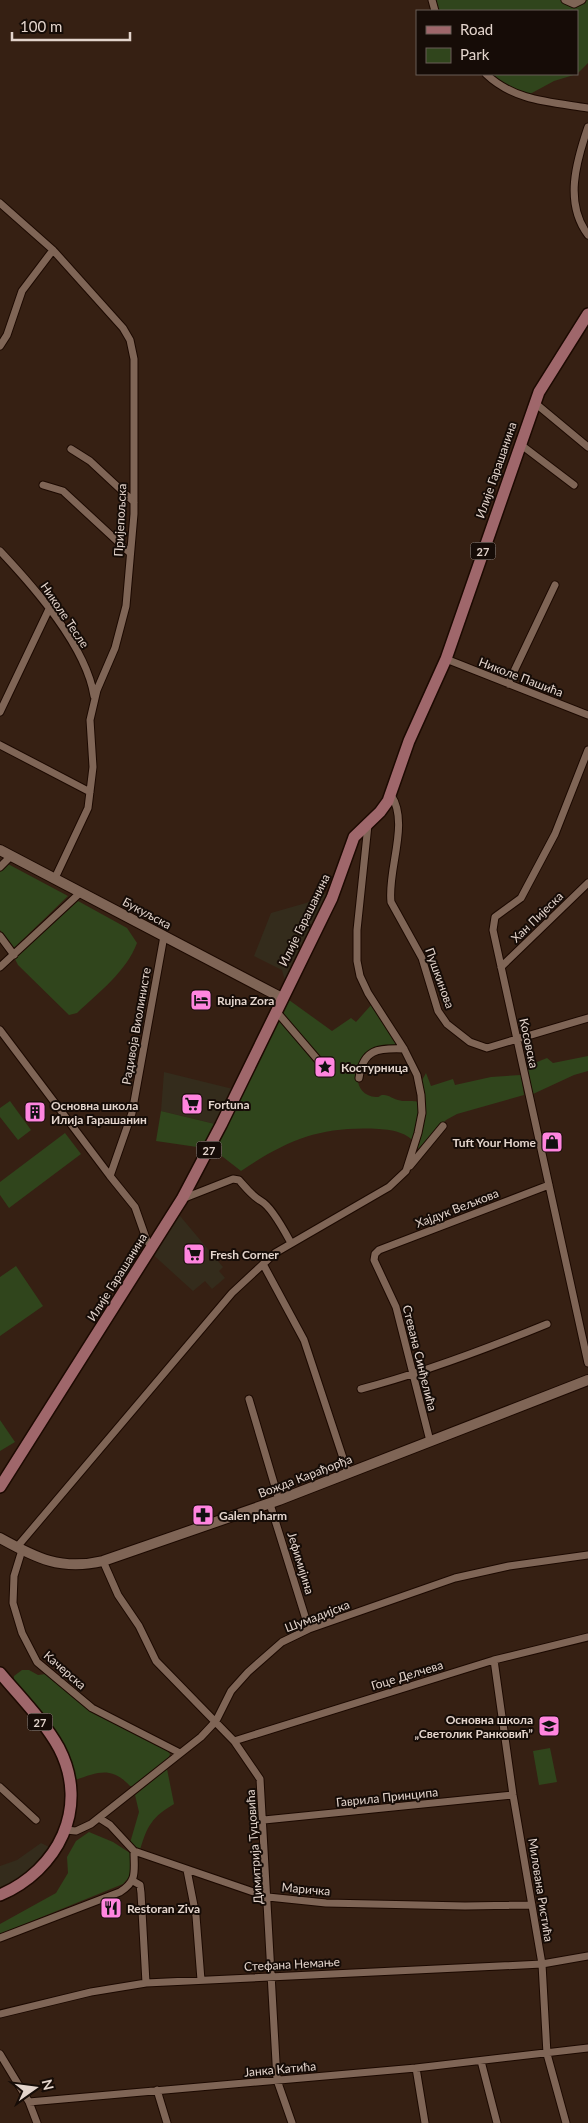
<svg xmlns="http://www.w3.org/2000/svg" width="588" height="2123" viewBox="0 0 588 2123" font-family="Lato,sans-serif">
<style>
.commercial{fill:#342c1c}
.green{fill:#30451c}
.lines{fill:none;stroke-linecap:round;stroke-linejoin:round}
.street-casing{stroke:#1c0901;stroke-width:9}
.secondary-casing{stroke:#1c0901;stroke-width:12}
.primary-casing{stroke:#1c0901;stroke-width:14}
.street{stroke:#7f6556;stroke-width:7}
.secondary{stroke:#7f6556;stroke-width:10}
.primary{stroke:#9f676b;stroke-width:11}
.labels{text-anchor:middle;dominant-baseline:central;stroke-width:4;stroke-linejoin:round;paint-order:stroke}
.shield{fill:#160c07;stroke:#a69891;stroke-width:1}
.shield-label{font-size:11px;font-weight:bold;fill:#e3d4cc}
.street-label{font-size:12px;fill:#e3d4cc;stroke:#160c07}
.poi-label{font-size:12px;font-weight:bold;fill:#e3d4cc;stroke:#160c07;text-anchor:start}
</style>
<rect width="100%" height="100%" fill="#362013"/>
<path class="commercial" d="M336,888L287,988L282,970L254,956L271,913L306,903Z
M164,1072L233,1089L215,1124L161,1111Z
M175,1210L223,1267L219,1271L225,1278L212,1289L205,1281L193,1291L149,1251Z
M41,1843L51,1848L43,1859L25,1875L0,1889V1866L17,1860Z"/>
<path class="green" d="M434,0H561L570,5L588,0V63L577,74V11H440Z
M489,74H577L554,81L530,94L499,83Z
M8,864L68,896L14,948L0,930V872Z
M78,901L127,928L137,943C126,972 99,992 77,1013L69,1015L18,965L15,959Z
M289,1000L332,1031L351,1018L356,1022L372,1004L398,1047C379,1052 361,1050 358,1073C356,1085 362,1096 376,1097C382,1097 378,1095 384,1095C389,1095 393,1099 398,1100C408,1103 414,1098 424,1105L421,1082L426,1073L431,1086L453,1079L455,1085L491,1077L521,1075L524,1095L457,1114L446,1120L418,1149C412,1133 394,1130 379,1129C321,1126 289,1139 241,1171L214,1150Z
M588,1056V1071L574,1075L533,1094L527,1066L547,1058L553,1063Z
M10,1101L31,1130L18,1140L0,1117V1108Z
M161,1111L215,1124L204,1148L156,1141Z
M65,1133L81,1154L9,1208L0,1195V1182Z
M16,1266L43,1306L0,1336V1277Z
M0,1420L15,1442L0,1451Z
M22,1670H29L38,1675L46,1674L95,1714L165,1748L170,1754L168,1760L133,1786H130C111,1766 99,1772 75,1780C65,1740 39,1712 14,1680V1676Z
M550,1748L557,1782L539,1785L533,1751Z
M167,1769L174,1804C152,1817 147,1826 140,1850L130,1843L139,1812L135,1795Z
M89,1832L113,1842L130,1853V1876L123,1884L0,1934V1924L56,1893L68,1873L67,1857L76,1841Z"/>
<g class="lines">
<g class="street-casing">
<path id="street" d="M432,0L435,11
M565,0L574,4L582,0
M486,74C514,101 551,102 588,108
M588,127C576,162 564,203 588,235
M0,203L53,250L123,328L130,340L134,359V514L126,606L115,648L97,690L90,720L93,767L88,808L55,878
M0,346L7,335L22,291L53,250
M535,403L588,447
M520,444L574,485
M71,449L90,461L134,502
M43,485L63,491L130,553
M0,551C34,587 86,646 94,696
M446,659L588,715
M508,684L555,585
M0,712L49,609
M0,745L90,792
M588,750L555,834L521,898L495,917L493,930L588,1363
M391,795C410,823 387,870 391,902L422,958L438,1011L447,1024L470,1042L487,1048L588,1018
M0,867L11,856
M0,936L14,955
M0,967L81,892
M501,967L588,883
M276,1011L318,1060
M0,1030L110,1176L135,1207L147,1241L152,1247
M359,1078C363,1049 378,1048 404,1049
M410,1166L443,1126
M110,1176L132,1113L164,936
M182,1199L233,1179L239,1180C246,1188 252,1196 261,1201C272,1207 285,1232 291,1243
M263,1264L304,1340L348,1473
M361,1389C426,1372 486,1349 547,1324
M249,1399L279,1500
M430,1441L396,1307L374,1260L375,1254L379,1250L549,1185
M270,1504L309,1629
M17,1547L232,1293L275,1253L389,1187L406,1171L418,1133L422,1113L421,1095L417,1075L404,1049L368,993L360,976L357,961V930L368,825
M22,1550L14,1576L13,1603L22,1633L37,1662L92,1708L180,1753
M103,1561L118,1595L139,1626L156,1661L234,1741L260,1779L277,2080L292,2123
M494,1660L513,1795L542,1964L547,2054L566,2123
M234,1741L494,1660L588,1637
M0,1787L36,1820
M99,1818L110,1825L134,1851L268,1897L326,1903L465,1906L532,1905
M264,1820L513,1795
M65,1830L76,1831L91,1824L201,1737L216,1721L231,1691L248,1672L282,1642L309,1629L455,1578L509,1566L588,1555
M187,1870L196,1916L201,1980
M133,1881L140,1885L141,1893L146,1983
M0,1938L120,1892C138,1881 134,1871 134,1851
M0,2014L91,1992L146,1983L542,1964L588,1956
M0,2054L29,2102L416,2068L588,2048
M481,2061L497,2123
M416,2068L425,2123
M157,2090L167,2123
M29,2102L37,2123"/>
</g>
<g class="secondary-casing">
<path id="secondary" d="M0,850L282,998
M0,1538C36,1558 61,1571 103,1561L279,1500L588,1380"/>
</g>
<g class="primary-casing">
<path id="primary" d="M0,1487L182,1199L221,1125L332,898L354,837L380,812L388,801L409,741L446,659L539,392L588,314
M0,1673C20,1697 44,1721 59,1748C90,1808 58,1870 0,1895"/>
</g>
<use href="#street" class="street"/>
<use href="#secondary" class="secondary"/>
<use href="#primary" class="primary"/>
</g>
<defs>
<g id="hotel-square" transform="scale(1.125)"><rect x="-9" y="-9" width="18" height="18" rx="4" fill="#ff85df" stroke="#160c07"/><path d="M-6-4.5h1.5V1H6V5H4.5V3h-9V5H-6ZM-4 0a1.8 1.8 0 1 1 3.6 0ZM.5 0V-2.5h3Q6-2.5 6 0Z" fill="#111"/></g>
<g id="sight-square" transform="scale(1.125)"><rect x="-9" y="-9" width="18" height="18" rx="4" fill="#ff85df" stroke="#160c07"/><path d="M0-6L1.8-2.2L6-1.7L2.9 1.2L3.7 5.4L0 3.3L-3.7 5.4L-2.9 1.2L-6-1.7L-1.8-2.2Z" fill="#111"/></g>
<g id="supermarket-square" transform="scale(1.125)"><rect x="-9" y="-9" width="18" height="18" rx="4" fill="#ff85df" stroke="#160c07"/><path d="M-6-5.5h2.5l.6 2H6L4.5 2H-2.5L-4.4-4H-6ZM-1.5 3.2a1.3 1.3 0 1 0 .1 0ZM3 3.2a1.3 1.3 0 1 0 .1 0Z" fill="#111"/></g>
<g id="building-square" transform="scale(1.125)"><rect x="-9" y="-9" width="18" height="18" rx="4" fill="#ff85df" stroke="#160c07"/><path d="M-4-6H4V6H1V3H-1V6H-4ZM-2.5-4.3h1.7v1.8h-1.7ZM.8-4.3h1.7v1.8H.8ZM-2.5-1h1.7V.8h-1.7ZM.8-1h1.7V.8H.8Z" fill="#111"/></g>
<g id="shop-square" transform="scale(1.125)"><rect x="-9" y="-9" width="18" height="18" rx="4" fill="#ff85df" stroke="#160c07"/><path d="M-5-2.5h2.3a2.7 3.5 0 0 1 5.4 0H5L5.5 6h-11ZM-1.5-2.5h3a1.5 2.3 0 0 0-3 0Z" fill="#111"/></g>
<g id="pharmacy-square" transform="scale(1.125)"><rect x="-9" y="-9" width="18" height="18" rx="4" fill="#ff85df" stroke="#160c07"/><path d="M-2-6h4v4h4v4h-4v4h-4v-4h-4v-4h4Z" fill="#111"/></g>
<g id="school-square" transform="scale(1.125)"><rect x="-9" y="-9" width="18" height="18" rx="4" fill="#ff85df" stroke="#160c07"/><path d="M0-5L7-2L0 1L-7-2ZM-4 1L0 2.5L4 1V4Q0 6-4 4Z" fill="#111"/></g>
<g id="restaurant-square" transform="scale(1.125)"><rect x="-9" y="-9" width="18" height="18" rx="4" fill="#ff85df" stroke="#160c07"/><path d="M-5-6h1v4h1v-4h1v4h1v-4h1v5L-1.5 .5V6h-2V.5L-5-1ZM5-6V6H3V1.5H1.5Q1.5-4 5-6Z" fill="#111"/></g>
</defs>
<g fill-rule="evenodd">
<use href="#hotel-square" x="201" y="1000"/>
<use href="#sight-square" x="325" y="1067"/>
<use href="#supermarket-square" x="192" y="1104"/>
<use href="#building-square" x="35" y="1112"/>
<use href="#shop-square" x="552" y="1142"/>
<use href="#supermarket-square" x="194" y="1254"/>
<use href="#pharmacy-square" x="203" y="1515"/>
<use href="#school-square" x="549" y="1726"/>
<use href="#restaurant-square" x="111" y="1908"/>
</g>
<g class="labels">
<g class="shield">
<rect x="470.5" y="542.5" width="25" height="17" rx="4"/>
<rect x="196.5" y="1141.5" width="25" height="17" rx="4"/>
<rect x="27.5" y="1713.5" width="25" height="17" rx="4"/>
</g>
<g class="shield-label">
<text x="483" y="551">27</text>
<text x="209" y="1150">27</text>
<text x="40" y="1722">27</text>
</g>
<g class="street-label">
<text transform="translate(496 470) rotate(-71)">Илије Гарашанина</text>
<text transform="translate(120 520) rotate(-87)">Пријепољска</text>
<text transform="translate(65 615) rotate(56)">Николе Тесле</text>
<text transform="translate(521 677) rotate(21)">Николе Пашића</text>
<text transform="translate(147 913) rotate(28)">Букуљска</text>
<text transform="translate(537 917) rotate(-44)">Хан Пијеска</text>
<text transform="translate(304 920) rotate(-64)">Илије Гарашанина</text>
<text transform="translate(440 978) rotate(70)">Пушкинова</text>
<text transform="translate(136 1026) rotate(-80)">Радивоја Виолинисте</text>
<text transform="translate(529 1043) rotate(78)">Косовска</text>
<text transform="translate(457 1208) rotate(-21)">Хајдук Вељкова</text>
<text transform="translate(117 1277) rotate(-58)">Илије Гарашанина</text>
<text transform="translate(420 1358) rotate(76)">Стевана Синђелића</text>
<text transform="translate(305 1476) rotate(-21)">Вожда Карађорђа</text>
<text transform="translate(301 1563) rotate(73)">Јефимијина</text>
<text transform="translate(317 1616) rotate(-21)">Шумадијска</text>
<text transform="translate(65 1670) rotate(41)">Качерска</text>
<text transform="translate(407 1675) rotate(-17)">Гоце Делчева</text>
<text transform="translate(387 1797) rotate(-6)">Гаврила Принципа</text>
<text transform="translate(254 1847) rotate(-94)">Димитрија Туцовића</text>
<text transform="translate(306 1889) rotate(5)">Маричка</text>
<text transform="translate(541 1890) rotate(81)">Милована Ристића</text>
<text transform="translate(292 1964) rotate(-3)">Стефана Немање</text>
<text transform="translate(280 2069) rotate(-5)">Јанка Катића</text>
</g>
<g class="poi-label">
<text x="217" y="1000">Rujna Zora</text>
<text x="341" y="1067">Костурница</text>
<text x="208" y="1104">Fortuna</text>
<text x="51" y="1105">Основна школа<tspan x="51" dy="14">Илија Гарашанин</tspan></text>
<text x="536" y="1142" text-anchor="end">Tuft Your Home</text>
<text x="210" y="1254">Fresh Corner</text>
<text x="219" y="1515">Galen pharm</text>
<text x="533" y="1719" text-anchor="end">Основна школа<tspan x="533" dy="14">„Светолик Ранковић”</tspan></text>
<text x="127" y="1908">Restoran Ziva</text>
</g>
</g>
<rect x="416" y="10" width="162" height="65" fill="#160c07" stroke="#685c56"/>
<rect x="426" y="26" width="25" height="8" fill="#9f676b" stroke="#685c56"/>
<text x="460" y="35" font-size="15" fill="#e3d4cc">Road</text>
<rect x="426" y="48" width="25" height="15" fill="#30451c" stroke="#685c56"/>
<text x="460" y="60" font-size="15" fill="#e3d4cc">Park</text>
<g transform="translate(35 2088) rotate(76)" stroke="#160c07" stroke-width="4" paint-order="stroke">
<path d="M0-4L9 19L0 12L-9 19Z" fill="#e3d4cc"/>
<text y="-8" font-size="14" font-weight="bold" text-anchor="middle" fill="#e3d4cc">N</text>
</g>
<path d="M12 32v8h118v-8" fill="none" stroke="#e3d4cc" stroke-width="2.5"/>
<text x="20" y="32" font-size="15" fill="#e3d4cc" stroke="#160c07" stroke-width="4" paint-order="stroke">100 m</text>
</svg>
